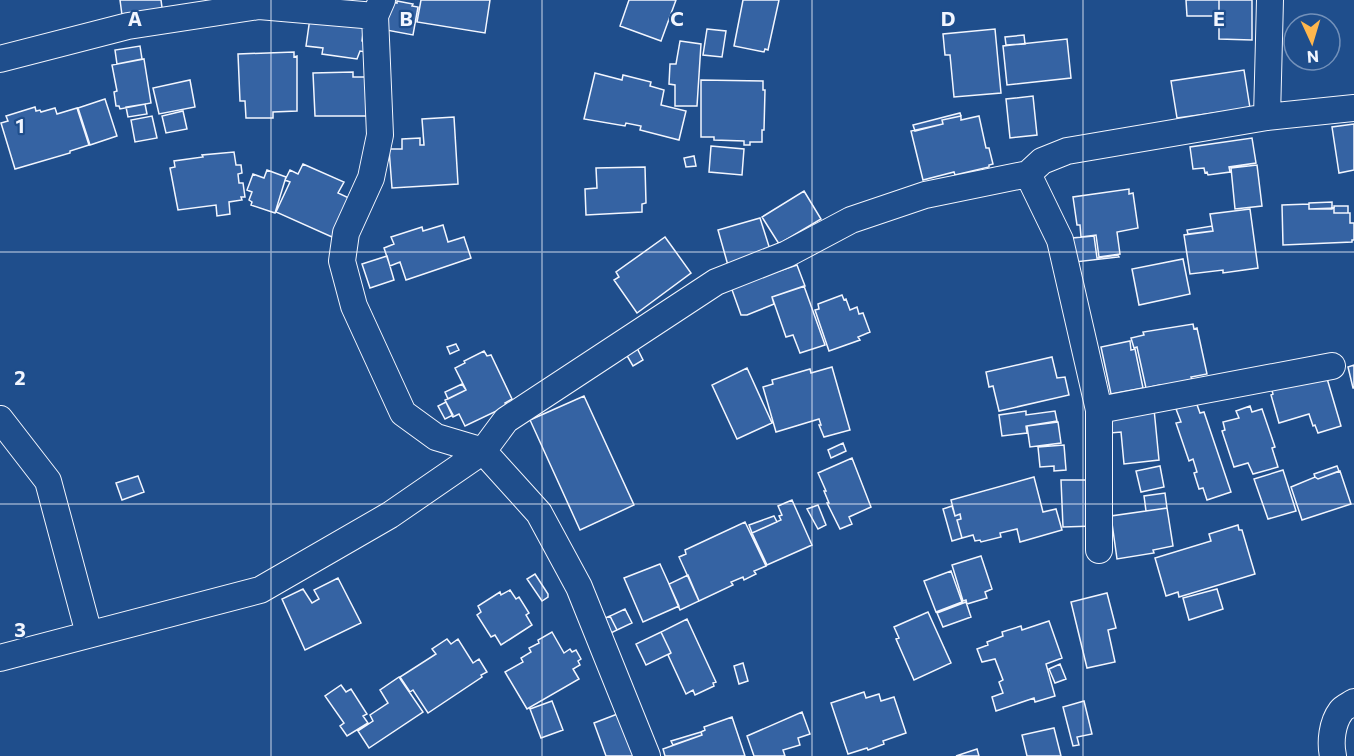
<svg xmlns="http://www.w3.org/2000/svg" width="1354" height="756" viewBox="0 0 1354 756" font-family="Commissioner,sans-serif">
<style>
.building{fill:#3563a3;stroke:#f2f6ff;stroke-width:1.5}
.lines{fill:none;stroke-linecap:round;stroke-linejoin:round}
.street-casing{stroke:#f2f6ff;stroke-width:28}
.street{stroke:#1f4e8c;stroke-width:26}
.grid{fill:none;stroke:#f2f6ff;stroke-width:1.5;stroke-opacity:0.55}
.grid-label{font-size:20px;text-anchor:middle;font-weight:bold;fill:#f2f6ff;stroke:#1f4e8c;stroke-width:4.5;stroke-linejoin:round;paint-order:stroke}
</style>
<rect width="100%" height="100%" fill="#1f4e8c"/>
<path class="building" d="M120,0H161L163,15H122Z
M421,0H490L485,33L417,22Z
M629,0H676L661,41L620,26Z
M743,0H779L768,50L765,49L764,52L734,46Z
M1186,0H1219V12H1217L1216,16H1187Z
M1219,0H1252V40L1219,39Z
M397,1L413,4L412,6L418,7L413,35L386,30L391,2L397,3Z
M310,18L364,25L362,41L367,42L366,52L360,51L357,59L322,54L323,48L306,46Z
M707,29L726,31L722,57L703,55Z
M995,29L1001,93L954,97L950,55H945L943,34Z
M1024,35L1025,44L1006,45L1005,37Z
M1067,39L1071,78L1007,85L1003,46Z
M680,41L701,44L697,106H675V85L669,84L670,64H676Z
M140,46L142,59L117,64L115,50Z
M294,52V57L297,56V111L273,112V118H246L245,101H240L238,54Z
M144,59L151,103L120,109L119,106H116L114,92L117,91L112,65Z
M1244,70L1250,108L1177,118L1171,81Z
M353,72V77H366L367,116H315L313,73Z
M595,73L622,80L623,75L651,82L650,86L664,90L661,105L686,111L679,140L640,130L641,126L626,123L625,126L584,119Z
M190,80L195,107L159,114L153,88Z
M701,80L763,81V90H765L764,130H762V142H750V145H744V141L714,140V137H701Z
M1033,96L1037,135L1010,138L1006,99Z
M105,99L117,136L90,145L78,108Z
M145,104L147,114L128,117L126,107Z
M35,107L36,111L40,110L41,112L55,108L57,114L77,108L89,145L70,151V153L15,169L1,123L8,121L6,116Z
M183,111L187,129L166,133L162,116Z
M960,113L961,116L942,120L943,124L915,131L913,125Z
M152,116L157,138L135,142L131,120Z
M961,116V120L979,116L986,148H989L993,164L989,165V167L955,175L954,172L923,180L911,131L943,124L942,120Z
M454,117L458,184L392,188L389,149H402V139L420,138V145H424L422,119Z
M1354,124V170L1339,173L1332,127Z
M1252,138L1256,163L1229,167L1230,172L1208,175L1207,172L1205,173L1204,168L1193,169L1190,147Z
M711,146L744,149L742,175L709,172Z
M234,152L236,165H241L242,173L238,174L239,183H243L245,197H241L242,200L229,202L230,214L217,216L216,205L178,210L170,168L175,167L174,161L203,157L202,155Z
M694,156L696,166L686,167L684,158Z
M303,164L344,182L338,193L351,199L344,209L332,237L276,212L290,182L285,180L290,170L298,174Z
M1257,165L1262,206L1235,209L1231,168Z
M645,167L646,203L642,204V212L586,215L585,189L597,188L596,168Z
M267,170L286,177L275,213L251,205L252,202L249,200L252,192L247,190L253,174L264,178Z
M1129,189V194L1133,193L1138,228L1117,232L1120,254L1099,257L1096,235L1081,237L1080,225H1077L1073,197Z
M804,191L821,219L779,244L762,217Z
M1332,202V209H1309V203Z
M1309,204V209L1334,208V213H1350V223H1354V240H1352V242L1283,245L1282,205Z
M1334,206H1348V213H1334Z
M1250,209L1258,268L1223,273V270L1190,274L1184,235L1213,231L1210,214Z
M760,218L772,256L729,269L718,230Z
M443,225L448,242L464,237L471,258L406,280L400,262L390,266L384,248L394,244L391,237L422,227L423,231Z
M1212,226L1213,231L1188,234L1187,230Z
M1094,236L1097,258L1118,255L1119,257L1075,262L1072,238Z
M665,237L691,273L637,313L614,280L619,277L616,272Z
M387,256L394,280L370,288L362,264Z
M1183,259L1190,294L1139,305L1132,269Z
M797,265L805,286L772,297L774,304L747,315H741L731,287Z
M804,286L825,345L800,353L793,335L786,337L772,297Z
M842,295L844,300L846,299L850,310L857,307L859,314L863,313L870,332L858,337L860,340L829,351L815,310L819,309L818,304Z
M1193,324L1194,329L1197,328L1207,374L1191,377L1192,379L1161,389L1160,385L1146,388L1137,347L1134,348L1131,338L1144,335L1143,332Z
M1130,341L1131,350L1135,349L1143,388L1111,394L1101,347Z
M456,344L459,350L450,354L447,347Z
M637,348L643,360L633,366L626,354Z
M484,351L487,356L491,355L512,399L505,403L507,406L465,426L459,414L453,417L445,400L466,390L455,368L465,363L464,361Z
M1052,357L1057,378L1065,377L1069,395L999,411L993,386L989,387L986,372Z
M1354,365V388H1353L1348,367Z
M832,367L850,430L824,437L819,425H821L819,419L776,432L763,387L773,384L772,380L810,369L811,373Z
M747,368L772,423L737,439L712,385Z
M1326,375L1341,426L1318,433L1315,425L1313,426L1309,414L1279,423L1271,395L1273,394L1271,387Z
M462,384L466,390L448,399L445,392Z
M584,396L634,505L580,530L530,420Z
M446,402L453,415L445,419L438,406Z
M1196,402L1200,413L1204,412L1231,492L1207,500L1203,488L1199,489L1194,473L1197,472L1193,459L1189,461L1176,423L1181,422L1176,409Z
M1250,406L1252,412L1262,409L1275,447L1272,448L1278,467L1253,474L1248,463L1234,467L1222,431L1225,430L1223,422L1239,418L1236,411Z
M1154,409L1159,460L1124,464L1121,432L1110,433L1108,413Z
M1026,411V415L1055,411L1057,421L1026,426L1027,433L1002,436L999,415Z
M1058,422L1061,443L1030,447L1027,426Z
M843,443L846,451L831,458L828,450Z
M1064,445L1066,470L1054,471V466L1040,467L1038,447Z
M852,458L871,507L849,517L852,524L840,529L827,503H829L824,491H826L818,473Z
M1160,466L1164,487L1141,492L1136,471Z
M1337,466L1339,471L1318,479L1315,477L1314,474Z
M1283,470L1296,511L1268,519L1254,479Z
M1340,471L1351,504L1302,520L1291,487L1315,477L1318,479Z
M138,476L144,492L122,500L116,483Z
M1034,477L1043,512L1056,509L1062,530L1020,542L1017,529L1000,533L1001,537L981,542L980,540L975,541L973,535L962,538L957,520L961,519L960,514L955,516L951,500Z
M1061,480H1092L1094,526L1063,527Z
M1165,493L1167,508L1146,511L1144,496Z
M792,500L812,545L767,565L752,533L781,520L779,516L782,515L778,506Z
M818,505L826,525L818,529L807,509Z
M952,506L955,516L960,514L961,519L957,520L962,538L952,541L943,509Z
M1167,508L1173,546L1153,550L1154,553L1117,559L1111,516Z
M774,516L777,522L752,533L749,525Z
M745,522L766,566L754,571L756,574L744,580L743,577L731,582L733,585L699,601L679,557L686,554L685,550Z
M1238,525L1239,530H1242L1255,574L1179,597L1178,592L1166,596L1155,558L1211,541L1209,534Z
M981,556L992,589L985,592L987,598L967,604L966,600L963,601L952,565Z
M660,564L679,606L643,622L624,578Z
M951,571L962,602L936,612L924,581Z
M535,574L548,594V597L542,601L527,579Z
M688,575L699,601L680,610L669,584Z
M338,578L361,623L305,650L282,599L303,589L312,603L319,599L314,590Z
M1217,589L1223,609L1189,620L1183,598Z
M510,590L516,599L519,597L529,613L526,615L532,625L501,645L495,635L491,637L477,615L481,612L478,606L500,592L501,595Z
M1107,593L1116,628L1108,630L1115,662L1087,668L1071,602Z
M966,602L971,617L943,627L937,613Z
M625,609L632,623L617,630L610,616Z
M928,612L951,663L914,680L896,639L899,638L894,627Z
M610,616L617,630L609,634L603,619Z
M687,619L716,682L713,683L714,686L695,695L693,690L686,694L668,655L671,653L661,632Z
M1049,621L1062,658L1046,664L1055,696L1035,702L1034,698L996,711L992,697L1003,693L999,682L1003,680L995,659L982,662L977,649L988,645L987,642L1003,636L1002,632L1021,626L1022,630Z
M552,632L564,653L570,649L572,652L576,650L581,659L578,661L580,665L573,669L579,679L527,709L505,672L523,662L521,658L531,652L529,648L539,643L538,640Z
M661,632L671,653L646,665L636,644Z
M447,639L451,644L458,639L473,663L479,659L487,672L481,675L482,677L428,713L413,690L410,692L400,677L436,654L432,649Z
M743,663L748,681L739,684L734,666Z
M1060,664L1066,679L1055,683L1049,669Z
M399,677L423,712L369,748L358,731L373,721L370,715L388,703L380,690Z
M341,685L346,692L351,689L367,714L363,716L368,723L347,736L340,726L344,723L325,696Z
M864,692L866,698L879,694L881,701L894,697L906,733L883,741L884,744L868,750L867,748L848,754L831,703Z
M552,701L563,730L541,738L530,709Z
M1084,701L1092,734L1077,737L1079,745L1073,746L1063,707Z
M802,712L810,734L798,738L800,745L783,750L785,756H754L747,736Z
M620,713L636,756H606L594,723Z
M732,717L745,756H665L663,749L702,735L701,732L705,730L704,727Z
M1054,728L1061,756H1027L1022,735Z
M701,732L702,735L673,745L671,741Z
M977,749L979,756H956Z"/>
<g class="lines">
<g class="street-casing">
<path id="street" d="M382,0L375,16L380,135L371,178L346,233L342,261L354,306L403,413L436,437L483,451L539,513L579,587L647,756
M0,59L128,26L259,6L375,16
M1267,117L1270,0
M1028,174L1060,240L1099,410V550
M1099,410L1332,366
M0,419L48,481L89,634
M0,658L260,590L390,515L483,451L506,420L716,282L787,254L851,220L925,195L1028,174L1042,161L1067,151L1267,117L1354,108
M1333,756C1330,742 1332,723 1341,711C1344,707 1350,705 1354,702"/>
</g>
<use href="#street" class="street"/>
</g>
<path class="grid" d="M271,0V756M542,0V756M812,0V756M1083,0V756M0,252H1354M0,504H1354"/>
<g class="grid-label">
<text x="135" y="26">A</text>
<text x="406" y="26">B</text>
<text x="677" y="26">C</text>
<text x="948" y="26">D</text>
<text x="1219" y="26">E</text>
<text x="20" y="133">1</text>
<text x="20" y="385">2</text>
<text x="20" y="637">3</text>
</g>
<g transform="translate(1312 42) rotate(176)"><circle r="28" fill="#1f4e8c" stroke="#7391ba" stroke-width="1.5"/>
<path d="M0-4.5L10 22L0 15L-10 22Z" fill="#ffb74d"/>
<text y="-9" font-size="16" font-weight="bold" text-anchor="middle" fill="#f2f6ff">N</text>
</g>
</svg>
